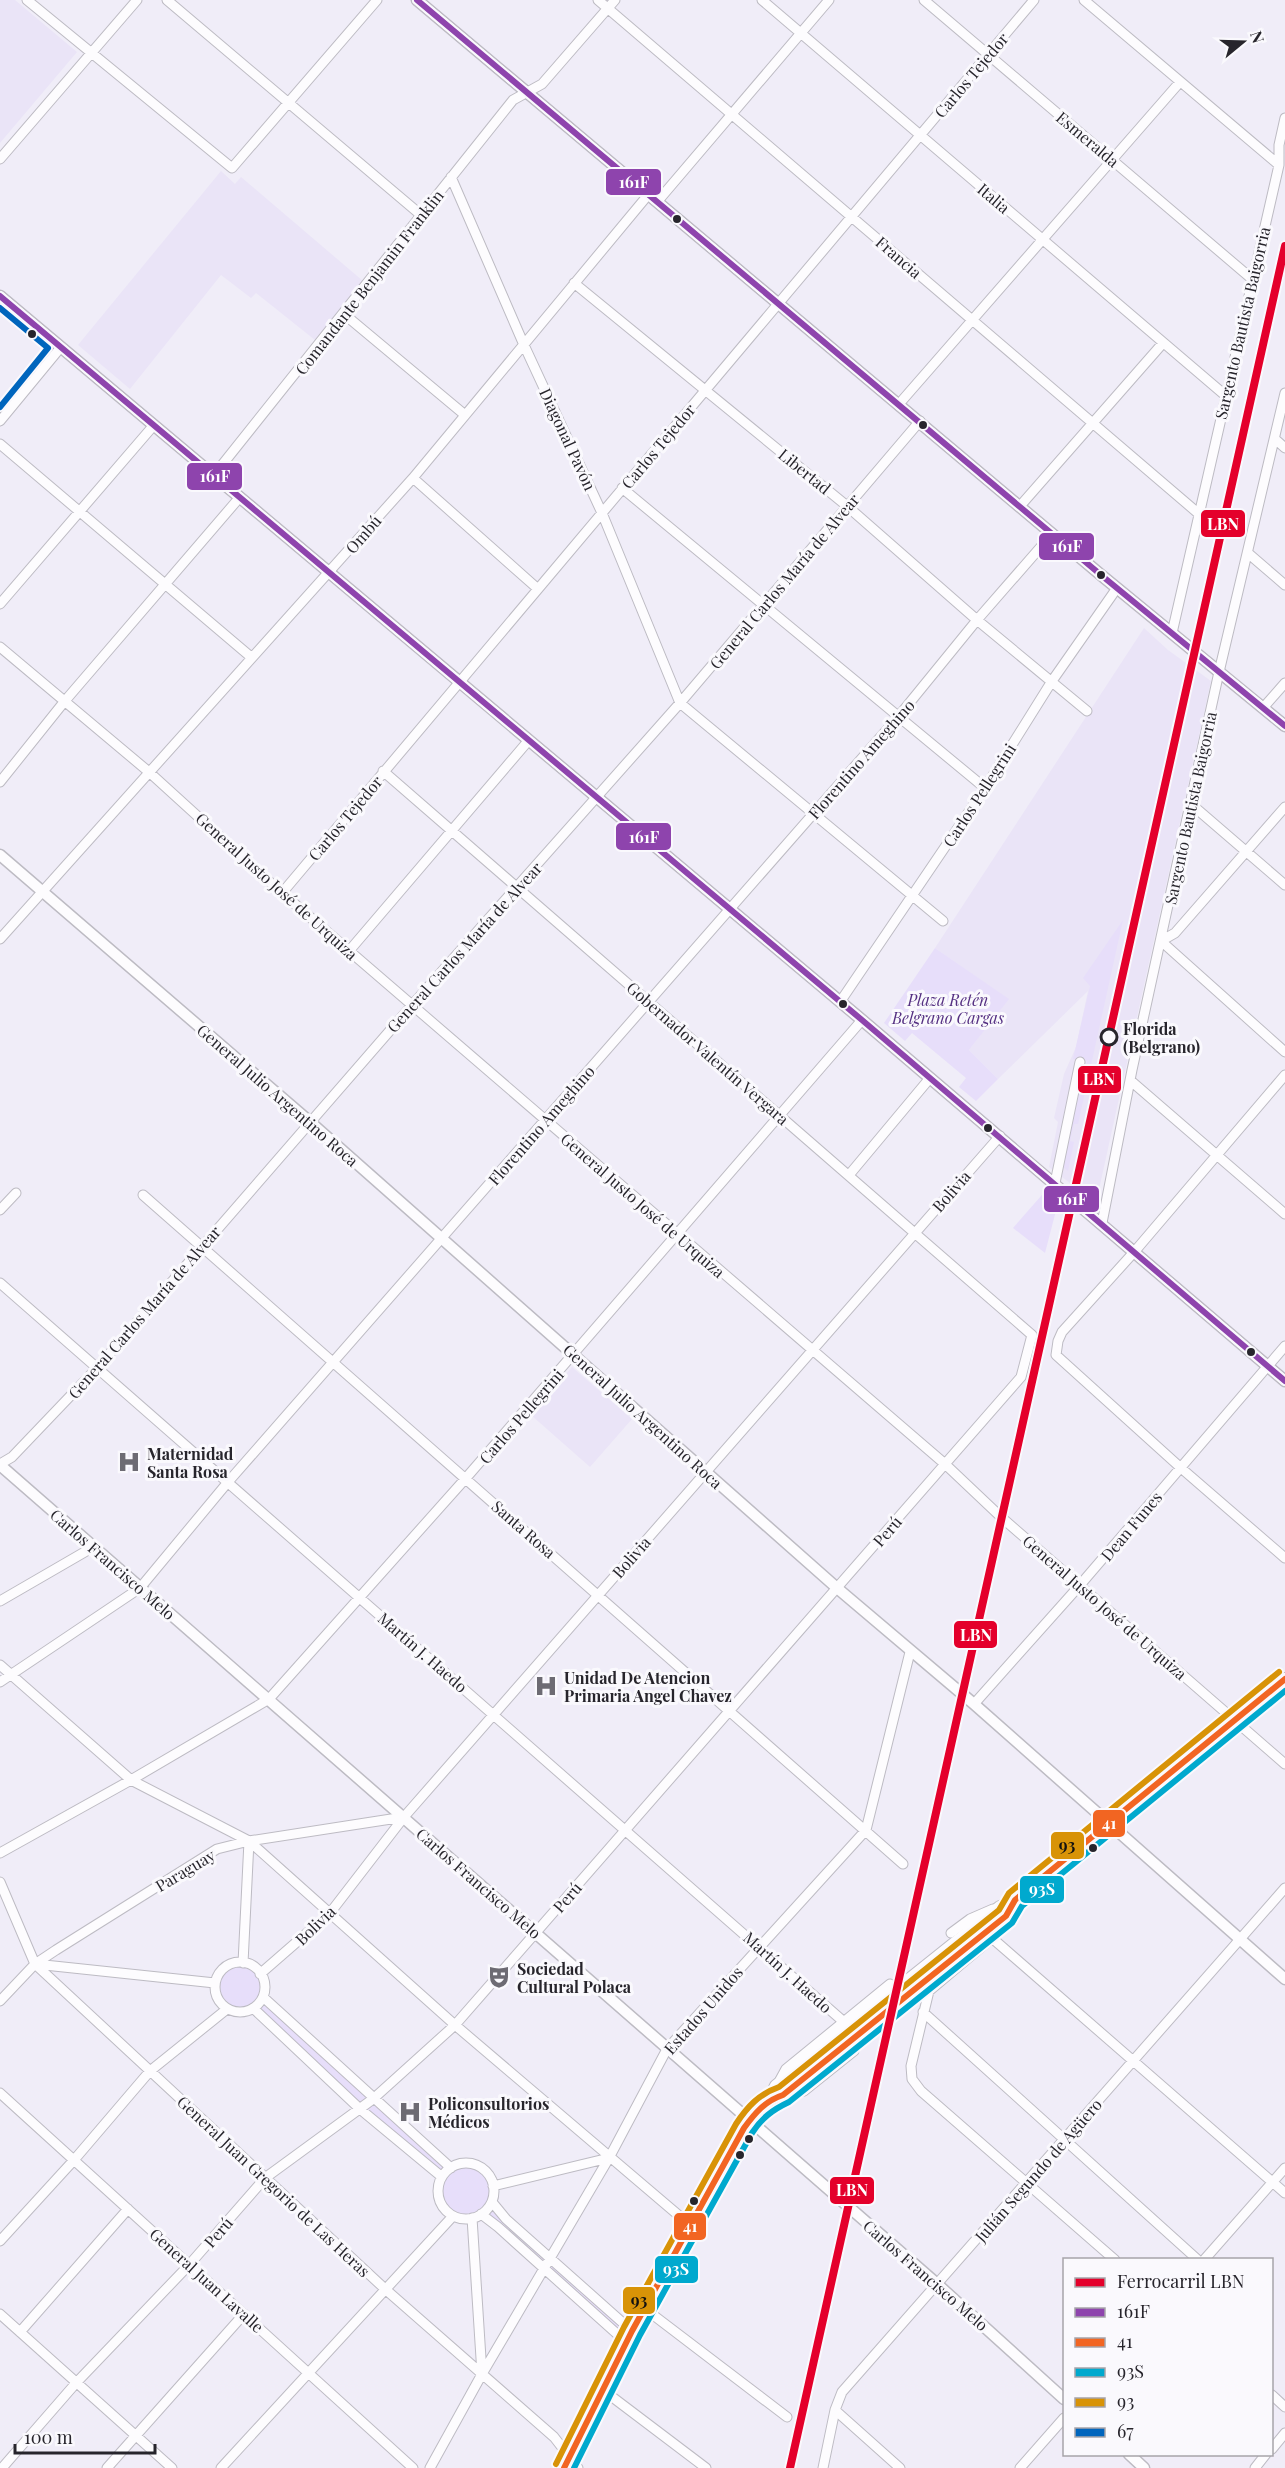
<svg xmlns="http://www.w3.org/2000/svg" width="1285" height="2468" viewBox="0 0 1285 2468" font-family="'Playfair Display',serif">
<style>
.built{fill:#eae4f7}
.green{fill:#e7defa}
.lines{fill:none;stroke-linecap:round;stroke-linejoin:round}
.minor-casing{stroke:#bdbbc3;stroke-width:11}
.tertiary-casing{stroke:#bdbbc3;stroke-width:13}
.secondary-casing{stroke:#bdbbc3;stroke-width:14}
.minor{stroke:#fdfcfe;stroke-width:9}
.tertiary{stroke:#fdfcfe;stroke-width:10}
.secondary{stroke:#fdfcfe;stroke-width:12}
.bus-1-casing{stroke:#faf9fd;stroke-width:10}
.bus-2-casing{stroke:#faf9fd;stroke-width:10}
.bus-3-casing{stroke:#faf9fd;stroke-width:10}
.bus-4-casing{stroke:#faf9fd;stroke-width:10}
.bus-5-casing{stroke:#faf9fd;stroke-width:10}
.bus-1{stroke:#8e44ad;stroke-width:6}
.bus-2{stroke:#f26522;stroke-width:6}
.bus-3{stroke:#00a9ce;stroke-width:6}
.bus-4{stroke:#d89307;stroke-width:6}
.bus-5{stroke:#0065bd;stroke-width:6}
.rail-1-casing{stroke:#faf9fd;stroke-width:12}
.rail-1{stroke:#e4002b;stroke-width:8}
.bus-dot{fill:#27252c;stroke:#faf9fd;stroke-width:2}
.stop-dot{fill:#faf9fd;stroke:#27252c;stroke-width:3}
.labels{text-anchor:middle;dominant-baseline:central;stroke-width:6;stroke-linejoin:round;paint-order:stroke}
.street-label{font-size:16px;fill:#27252c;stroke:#faf9fd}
.park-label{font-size:16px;font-style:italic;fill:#553082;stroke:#faf9fd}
.stop-label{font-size:16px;font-weight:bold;fill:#27252c;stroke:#faf9fd;text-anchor:start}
.poi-label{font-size:16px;font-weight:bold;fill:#27252c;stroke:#faf9fd;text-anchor:start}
.line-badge{stroke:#faf9fd;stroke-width:2}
.badge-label{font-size:16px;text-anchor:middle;font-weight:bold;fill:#fff}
.pale-badge-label{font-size:16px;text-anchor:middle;font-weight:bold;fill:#111}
</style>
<rect width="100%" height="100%" fill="#f0edf8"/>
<path class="built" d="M0,0H15L77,52L0,143Z
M221,171L235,184L241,177L363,281L315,340L256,293L251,298L221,275L130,389L78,345Z
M1144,628L1168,650L1211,681L1096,1203L1049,1167L1058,1122L1054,1118L1064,1074L1076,1047L1088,991L998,1079L969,1050L1008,999L935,948Z
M572,1367L632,1419L590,1467L531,1415Z"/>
<path class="green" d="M1123,920L1078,1124H1074L1070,1141L1074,1142L1068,1171L1061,1165L1087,1061L1073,1059L1090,986L1083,978Z
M935,948L1009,999L969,1050L998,1079L976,1101L959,1087L966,1078L912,1033L905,1041L884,1023Z
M1048,1188L1059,1199L1045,1253L1013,1228Z
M220 1987a20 20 0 1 1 40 0a20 20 0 1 1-40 0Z
M263,1997L451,2168L442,2177L253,2008Z
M442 2191a24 24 0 1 1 48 0a24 24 0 1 1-48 0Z
M492,2202L632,2331L613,2328L481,2214Z"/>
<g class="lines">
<g class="minor-casing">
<path id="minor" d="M27,0L232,168L377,0
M167,0L421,215
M598,0L1199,514
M762,0L1226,396
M924,0L1252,279
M1084,0L1279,165
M0,159L137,0
M451,177L524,345L602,513L680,703L943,921
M657,202L829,0
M574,283L847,506L977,620L1087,711
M344,314L465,415
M899,404L1180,82
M0,421L61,347
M1275,439L1285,448
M0,444L251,657
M214,475L513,100L542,84L615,0
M413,478L538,589
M622,488L985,788
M1020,506L1163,343
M1249,554L1285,585
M0,604L154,425
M1172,633L1279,165V145L1285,118
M0,647L149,772L282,893L945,1464L1001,1517L1285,1764
M1263,708L1285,683
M0,782L64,702L240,497
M1191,804L1285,885
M282,893L1034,0
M0,939L413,478L648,195
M1161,941L1175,933L1285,807
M1161,941L1285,1052
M349,951L529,740
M840,1002L985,788L1052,681L1117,588
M1285,1075L1135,1251L1062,1332L1058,1341L1056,1355L1181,1468L1285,1558
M1131,1081L1285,1214
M849,1175L930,1078
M1055,1183L1080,1062
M143,1195L903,1864
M0,1210L16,1193
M1102,1223L1132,1070L1219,672L1285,393
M0,1283L844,2022
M0,1464L12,1457L97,1368L413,1004L680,703L920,421
M0,1601L95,1546
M0,1665L131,1780L249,1841L455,2025L690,2225
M0,1682L140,1588L228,1482L898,717L977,620L1052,534
M974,1704L1080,1585L1285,1346
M0,1853L131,1780L269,1699L466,1478L862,1020
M0,1882L35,1964L384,2288L554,2437L578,2468
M1001,1923L992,1938L929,1991L911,2066L912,2079L921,2091L1115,2260
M951,1933L970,1919L993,1909
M992,1938L1285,2193
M215 1987a25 25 0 1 1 50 0a25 25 0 1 1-50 0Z
M243,1963L249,1841
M35,1964L215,1983
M260,1974L330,1913L404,1817L1000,1136
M263,1997L451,2168
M0,2001L35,1964L56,1950L217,1849L249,1841L404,1817
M253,2008L360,2109L442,2177
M923,2012L1198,2260
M780,2080L786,2069L890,1984
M0,2093L413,2468
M785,2094L804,2091L854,2051
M438 2191a28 28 0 1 1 56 0a28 28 0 1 1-56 0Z
M493,2186L609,2158
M492,2202L506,2219L632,2331
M481,2214L498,2227L626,2342
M472,2218L482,2374
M0,2241L74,2160L150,2071L227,2009
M1204,2260L1285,2168
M644,2308L787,2417
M0,2314L172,2468
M20,2332L128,2209
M603,2390L706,2468
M1272,2395L1285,2407
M835,2410L900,2468
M1272,2449L1285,2433
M2,2468L76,2383L189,2265L265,2178L373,2099L455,2025L1021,1377L1032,1335L383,771
M107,2468L244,2314
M221,2468L453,2216
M430,2468L482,2374L609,2158L667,2049L866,1830L910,1652
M823,2468L835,2410L842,2392L1285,1888
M1020,2468L1064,2418
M1255,2468L1266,2454"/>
</g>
<g class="tertiary-casing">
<path id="tertiary" d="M417,0L1101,575L1285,726
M0,296L862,1020L1285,1381
M0,855L310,1122L837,1588L974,1704L1285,1979
M0,1465L937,2284L1064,2399
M1129,2454L1144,2468"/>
</g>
<g class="secondary-casing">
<path id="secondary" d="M770,2098L783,2095L1006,1916L1015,1900
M564,2468L632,2331L701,2205L744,2128L770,2098L776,2086L1000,1907L1015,1900L1285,1679"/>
</g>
<use href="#minor" class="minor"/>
<use href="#tertiary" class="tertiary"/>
<use href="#secondary" class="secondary"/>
<g class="bus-1-casing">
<path id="bus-1" d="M417,0L1101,575L1285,726
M0,296L862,1020L1285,1381"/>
</g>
<g class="bus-2-casing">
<path id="bus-2" d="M564,2468L632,2331L744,2128C755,2113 765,2101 783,2095L1006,1916L1015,1900L1285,1679"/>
</g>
<g class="bus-3-casing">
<path id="bus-3" d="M574,2468L640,2335L752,2133C762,2118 772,2110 789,2102L1012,1923L1022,1906L1285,1691"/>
</g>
<g class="bus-4-casing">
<path id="bus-4" d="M556,2464L624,2327L736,2124C747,2107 759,2094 779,2087L999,1910L1009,1893L1279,1672"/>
</g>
<g class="bus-5-casing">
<path id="bus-5" d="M0,308L48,348L0,407"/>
</g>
<use href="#bus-1" class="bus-1"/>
<use href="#bus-2" class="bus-2"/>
<use href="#bus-3" class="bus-3"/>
<use href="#bus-4" class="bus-4"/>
<use href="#bus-5" class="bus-5"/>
<g class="rail-1-casing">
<path id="rail-1" d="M790,2468L1285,246"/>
</g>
<use href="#rail-1" class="rail-1"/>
</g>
<defs>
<g id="hospital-bare" transform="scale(1.8)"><path d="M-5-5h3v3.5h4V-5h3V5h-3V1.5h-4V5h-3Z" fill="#6d6b73" stroke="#faf9fd" stroke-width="2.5" paint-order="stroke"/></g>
<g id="theatre-bare" transform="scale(1.8)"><path d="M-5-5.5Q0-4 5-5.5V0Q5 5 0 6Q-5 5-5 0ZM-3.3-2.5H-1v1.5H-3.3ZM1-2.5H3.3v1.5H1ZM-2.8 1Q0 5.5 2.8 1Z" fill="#6d6b73" stroke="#faf9fd" stroke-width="2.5" paint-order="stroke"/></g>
</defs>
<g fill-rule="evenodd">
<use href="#hospital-bare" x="129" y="1462"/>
<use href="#hospital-bare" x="546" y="1686"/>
<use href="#theatre-bare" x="499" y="1977"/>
<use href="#hospital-bare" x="410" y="2112"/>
</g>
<g class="bus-dot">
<circle cx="677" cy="219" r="5"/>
<circle cx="32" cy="334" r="5"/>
<circle cx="923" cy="425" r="5"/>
<circle cx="1101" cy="575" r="5"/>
<circle cx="843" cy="1004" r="5"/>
<circle cx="988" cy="1128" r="5"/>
<circle cx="1251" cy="1352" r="5"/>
<circle cx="1093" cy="1848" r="5"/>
<circle cx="749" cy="2139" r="5"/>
<circle cx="740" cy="2155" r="5"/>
<circle cx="694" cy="2201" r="5"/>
</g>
<circle class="stop-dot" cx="1109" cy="1037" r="8"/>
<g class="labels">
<g class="street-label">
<text transform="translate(971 75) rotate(-50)">Carlos Tejedor</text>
<text transform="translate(1088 139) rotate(40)">Esmeralda</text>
<text transform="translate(994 198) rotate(40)">Italia</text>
<text transform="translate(899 257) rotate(41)">Francia</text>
<text transform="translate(369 282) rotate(-52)">Comandante Benjamin Franklin</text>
<text transform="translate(1242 323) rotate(-77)">Sargento Bautista Baigorria</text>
<text transform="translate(568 439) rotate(65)">Diagonal Pavón</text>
<text transform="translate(658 446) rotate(-50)">Carlos Tejedor</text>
<text transform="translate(805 471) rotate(39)">Libertad</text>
<text transform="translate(363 534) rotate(-49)">Ombú</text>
<text transform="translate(784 581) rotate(-50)">General Carlos María de Alvear</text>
<text transform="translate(861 759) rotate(-49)">Florentino Ameghino</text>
<text transform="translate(979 795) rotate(-57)">Carlos Pellegrini</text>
<text transform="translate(1190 808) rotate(-78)">Sargento Bautista Baigorria</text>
<text transform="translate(345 818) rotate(-50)">Carlos Tejedor</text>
<text transform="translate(277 886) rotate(42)">General Justo José de Urquiza</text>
<text transform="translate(464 947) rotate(-48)">General Carlos María de Alvear</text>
<text transform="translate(708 1053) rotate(41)">Gobernador Valentín Vergara</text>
<text transform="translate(278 1095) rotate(41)">General Julio Argentino Roca</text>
<text transform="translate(541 1125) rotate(-49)">Florentino Ameghino</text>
<text transform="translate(951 1191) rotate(-49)">Bolivia</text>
<text transform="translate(643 1205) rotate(41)">General Justo José de Urquiza</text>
<text transform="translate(144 1312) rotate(-49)">General Carlos María de Alvear</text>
<text transform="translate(521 1416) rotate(-49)">Carlos Pellegrini</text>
<text transform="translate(643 1416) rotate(42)">General Julio Argentino Roca</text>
<text transform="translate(1131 1526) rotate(-50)">Dean Funes</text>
<text transform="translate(524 1529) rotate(41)">Santa Rosa</text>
<text transform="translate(887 1531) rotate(-49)">Perú</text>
<text transform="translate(631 1557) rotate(-49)">Bolivia</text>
<text transform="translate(113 1564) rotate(41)">Carlos Francisco Melo</text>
<text transform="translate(1105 1607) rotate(41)">General Justo José de Urquiza</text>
<text transform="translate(423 1652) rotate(41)">Martín J. Haedo</text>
<text transform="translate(185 1870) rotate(-31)">Paraguay</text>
<text transform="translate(479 1883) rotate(41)">Carlos Francisco Melo</text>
<text transform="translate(567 1897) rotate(-49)">Perú</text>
<text transform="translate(315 1925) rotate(-44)">Bolivia</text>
<text transform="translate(788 1972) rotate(42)">Martín J. Haedo</text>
<text transform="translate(703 2010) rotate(-49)">Estados Unidos</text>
<text transform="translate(1038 2170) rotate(-49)">Julián Segundo de Agüero</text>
<text transform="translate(274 2186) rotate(43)">General Juan Gregorio de Las Heras</text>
<text transform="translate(218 2232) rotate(-49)">Perú</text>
<text transform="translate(926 2275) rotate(41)">Carlos Francisco Melo</text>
<text transform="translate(207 2280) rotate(42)">General Juan Lavalle</text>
</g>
<g class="park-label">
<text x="948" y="999">Plaza Retén<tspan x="948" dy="18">Belgrano Cargas</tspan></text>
</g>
<g class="stop-label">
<text x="1123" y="1028">Florida<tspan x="1123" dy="18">(Belgrano)</tspan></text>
</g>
<g class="poi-label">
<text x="147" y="1453">Maternidad<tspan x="147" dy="18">Santa Rosa</tspan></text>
<text x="564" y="1677">Unidad De Atencion<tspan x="564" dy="18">Primaria Angel Chavez</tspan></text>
<text x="517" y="1968">Sociedad<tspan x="517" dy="18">Cultural Polaca</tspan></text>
<text x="428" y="2103">Policonsultorios<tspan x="428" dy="18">Médicos</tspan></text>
</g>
</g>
<g class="line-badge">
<rect x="605" y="168" width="57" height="28" rx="6" fill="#8e44ad"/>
<rect x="186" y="462" width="57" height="29" rx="6" fill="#8e44ad"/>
<rect x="1200" y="509" width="46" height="29" rx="6" fill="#e4002b"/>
<rect x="1038" y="532" width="57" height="29" rx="6" fill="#8e44ad"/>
<rect x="615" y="822" width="57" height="29" rx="6" fill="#8e44ad"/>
<rect x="1077" y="1065" width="45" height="29" rx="6" fill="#e4002b"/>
<rect x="1043" y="1185" width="57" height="28" rx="6" fill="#8e44ad"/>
<rect x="953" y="1620" width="45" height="29" rx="6" fill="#e4002b"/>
<rect x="1092" y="1809" width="34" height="29" rx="6" fill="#f26522"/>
<rect x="1050" y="1831" width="35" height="29" rx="6" fill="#d89307"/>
<rect x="1019" y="1875" width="46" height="29" rx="6" fill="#00a9ce"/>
<rect x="829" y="2176" width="46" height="29" rx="6" fill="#e4002b"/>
<rect x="673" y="2212" width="34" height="29" rx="6" fill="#f26522"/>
<rect x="654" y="2255" width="45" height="29" rx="6" fill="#00a9ce"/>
<rect x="622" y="2286" width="34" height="29" rx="6" fill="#d89307"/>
</g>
<g class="badge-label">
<text x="634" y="188">161F</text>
<text x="215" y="482">161F</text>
<text x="1223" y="530">LBN</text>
<text x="1067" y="552">161F</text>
<text x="644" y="843">161F</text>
<text x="1099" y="1085">LBN</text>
<text x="1072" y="1205">161F</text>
<text x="976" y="1641">LBN</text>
<text x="1109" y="1829">41</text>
<text x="1042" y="1895">93S</text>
<text x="852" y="2196">LBN</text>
<text x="690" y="2232">41</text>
<text x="676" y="2275">93S</text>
</g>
<g class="pale-badge-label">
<text x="1067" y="1851">93</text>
<text x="639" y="2306">93</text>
</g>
<rect x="1063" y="2258" width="210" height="198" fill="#faf9fd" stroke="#a6a4a9" stroke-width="1.5"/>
<rect x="1075" y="2278" width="30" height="9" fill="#e4002b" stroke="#a6a4a9" stroke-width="1.5"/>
<text x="1117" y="2288" font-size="18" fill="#27252c">Ferrocarril LBN</text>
<rect x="1075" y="2308" width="30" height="9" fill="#8e44ad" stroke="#a6a4a9" stroke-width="1.5"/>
<text x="1117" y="2318" font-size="18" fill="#27252c">161F</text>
<rect x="1075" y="2338" width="30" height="9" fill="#f26522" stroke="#a6a4a9" stroke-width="1.5"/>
<text x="1117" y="2348" font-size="18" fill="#27252c">41</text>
<rect x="1075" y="2368" width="30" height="9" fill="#00a9ce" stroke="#a6a4a9" stroke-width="1.5"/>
<text x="1117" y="2378" font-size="18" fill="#27252c">93S</text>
<rect x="1075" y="2398" width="30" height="9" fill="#d89307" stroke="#a6a4a9" stroke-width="1.5"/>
<text x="1117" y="2408" font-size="18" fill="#27252c">93</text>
<rect x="1075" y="2428" width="30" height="9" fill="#0065bd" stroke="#a6a4a9" stroke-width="1.5"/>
<text x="1117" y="2438" font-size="18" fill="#27252c">67</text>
<g transform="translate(1243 42) rotate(71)" stroke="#faf9fd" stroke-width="4.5" paint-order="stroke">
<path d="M0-4.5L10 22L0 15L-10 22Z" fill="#27252c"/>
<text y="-9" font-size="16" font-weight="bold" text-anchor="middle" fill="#27252c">N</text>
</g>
<path d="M15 2444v9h140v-9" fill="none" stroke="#27252c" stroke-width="3"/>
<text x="24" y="2444" font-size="18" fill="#27252c" stroke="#faf9fd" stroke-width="4.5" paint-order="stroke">100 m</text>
</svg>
